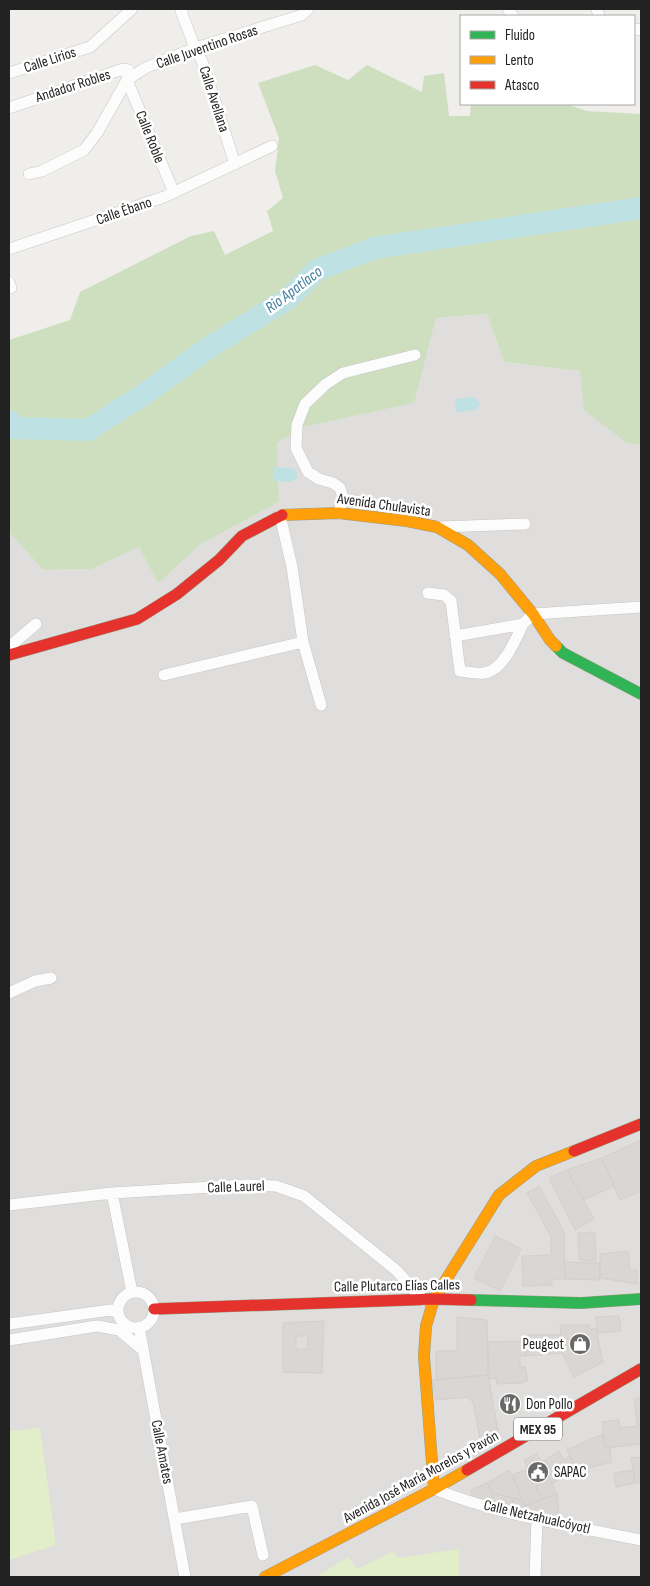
<svg xmlns="http://www.w3.org/2000/svg" width="650" height="1586" viewBox="0 0 650 1586" font-family="'Sofia Sans Condensed',sans-serif">
<style>
.residential{fill:#dfdedc}
.grass{fill:#e1eec9}
.forest{fill:#cedfc0}
.parking{fill:#e0dfde}
.water{fill:#bee1e4}
.lines{fill:none;stroke-linecap:round;stroke-linejoin:round}
.river{stroke:#bee1e4;stroke-width:22}
.building{fill:#d9d6d3;stroke:#d3cfcc;fill-rule:evenodd}
.street-casing{stroke:#c7c6c5;stroke-width:12}
.fast-casing{stroke:#9c9b81;stroke-width:12}
.slow-casing{stroke:#9c9b81;stroke-width:12}
.jam-casing{stroke:#9c9b81;stroke-width:12}
.street{stroke:#fdfcfc;stroke-width:11}
.fast{stroke:#30b455;stroke-width:11}
.slow{stroke:#ff9f0a;stroke-width:11}
.jam{stroke:#e5322d;stroke-width:11}
.labels{text-anchor:middle;dominant-baseline:central;stroke-width:5;stroke-linejoin:round;paint-order:stroke}
.shield{fill:#fff;stroke:#646464;stroke-width:1}
.shield-label{font-size:14px;font-weight:bold;fill:#222}
.street-label{font-size:15px;fill:#222;stroke:#fff}
.poi-label{font-size:15px;fill:#222;stroke:#fff;text-anchor:start}
.water-label{font-size:16px;font-style:italic;fill:#407c9f;stroke:#fff}
</style>
<rect width="100%" height="100%" fill="#f0eeeb"/>
<path class="residential" d="M487,314L504,362L580,371L627,443L641,445V1577H9V532L43,570L92,569L139,547L158,582L201,544L279,502L277,443L304,427L413,403L436,318Z"/>
<path class="grass" d="M40,1428L56,1545L9,1560V1431Z
M459,1549V1577H316L348,1557L357,1569L394,1551L398,1558Z"/>
<path class="forest" d="M315,65L348,80L367,65L422,92L424,76L444,73L449,116H470L471,104H566L587,111L641,114V445L627,443L584,410L580,371L504,362L487,314L436,318L414,403L304,427L277,443L279,502L201,544L158,583L139,547L92,569L43,570L9,532V340L70,320L80,292L191,236L214,231L225,255L273,231L267,211L283,198L275,171L279,138L258,83Z"/>
<path class="parking" d="M467,1397L473,1402L481,1444L460,1454L441,1445L436,1400Z
M634,1399L637,1426L620,1428L617,1410Z"/>
<path class="water" d="M475,397L480,404L476,410L456,412L455,399Z
M274,467L293,468L297,472V478L291,482L274,481Z"/>
<g class="lines">
<path class="river" d="M9,421L13,428L88,430L143,395L208,348L289,298L317,270L374,248L641,208"/>
</g>
<path class="building" d="M641,1140V1191L620,1200L602,1158Z
M602,1158L614,1186L584,1200L567,1170Z
M567,1170L594,1219L575,1230L549,1178Z
M539,1186L564,1232L565,1279H552V1285L523,1286L522,1256L551,1255V1236L527,1193Z
M578,1233H595L596,1261L579,1260Z
M495,1236L521,1249L500,1291L474,1278Z
M628,1251L630,1270H637V1284L600,1278V1254Z
M564,1262L600,1263V1280L565,1279Z
M619,1316L621,1331L597,1333L596,1317Z
M457,1317L487,1320L488,1375L436,1380V1351H457Z
M324,1321L322,1373L283,1372V1323ZM296,1336H308V1349H296Z
M560,1325H590V1329H596L603,1362L574,1377L562,1353Z
M526,1335H560L562,1353L526,1356Z
M526,1341V1356H520V1367H525L528,1380L522,1383L497,1384L496,1378L489,1379L488,1342Z
M488,1375L499,1436L481,1444L473,1402L467,1397L436,1400L432,1380Z
M641,1398V1444L605,1448L602,1422L619,1420L620,1428L637,1426L634,1399Z
M603,1434L605,1448H610L611,1462L589,1468V1472L579,1476L567,1450Z
M559,1451L564,1460L570,1456L576,1469L552,1484L542,1462Z
M537,1453L552,1484L557,1494L544,1498L539,1493L536,1487L540,1484L537,1476L533,1477L524,1461Z
M641,1457V1482L635,1483L631,1458Z
M528,1469L533,1477L537,1476L540,1484L536,1487L539,1493L544,1498L525,1506L512,1475Z
M509,1470L520,1491L519,1492L523,1501L493,1493L487,1483Z
M633,1470L635,1483L616,1487L614,1473Z
M487,1483L493,1493L490,1502L472,1498L471,1490Z
M493,1493L514,1498L511,1508L490,1502Z
M557,1494L559,1518L525,1511V1506Z
M514,1498L523,1501L525,1511H519L511,1508Z"/>
<g class="lines">
<g class="street-casing">
<path id="street" d="M183,9L181,11L195,48L202,61L235,164
M508,9L513,16
M597,9L599,16
M634,29L641,30
M9,73L90,47L132,9
M9,108L123,69L128,70L127,80L174,193
M29,174L42,171L84,150L97,133L127,80L145,68L195,48L302,15L308,9
M9,249L164,197L272,146
M9,282L11,288
M339,513L343,498L340,488L333,483L319,479L308,472L296,448L297,425L305,404L326,384L343,373L415,355
M280,515L292,567L303,642L321,705
M439,527L525,524
M428,593L444,595L451,601L460,671C468,672 477,674 484,673C503,671 516,639 523,624
M455,636L523,624L533,614L641,607
M9,647L36,624
M164,675L303,642
M9,993L35,981L51,978
M112,1193L132,1292
M9,1205L112,1193L246,1185L276,1186L304,1196L396,1270L423,1300
M118 1310a18 18 0 1 1 36 0a18 18 0 1 1-36 0Z
M9,1324L118,1309
M139,1327L185,1577
M9,1340L97,1326L119,1330L143,1350
M434,1489C500,1515 572,1526 641,1540
M175,1519L252,1506L263,1555
M535,1577L537,1519"/>
</g>
<g class="fast-casing">
<path id="fast" d="M556,646L563,653L641,694
M471,1300L581,1303L641,1299"/>
</g>
<g class="slow-casing">
<path id="slow" d="M282,515L339,513L407,521L437,527L468,545L500,574L533,614L550,640L556,646
M434,1489L424,1356L426,1326L434,1299L499,1195L536,1166L574,1151
M265,1577L434,1489L467,1470"/>
</g>
<g class="jam-casing">
<path id="jam" d="M9,655L137,619L177,594L219,560L242,536L282,515
M574,1151L641,1124
M154,1309L434,1299L471,1300
M467,1470L641,1369"/>
</g>
<use href="#street" class="street"/>
<use href="#fast" class="fast"/>
<use href="#slow" class="slow"/>
<use href="#jam" class="jam"/>
</g>
<defs>
<g id="shop-disc" transform="scale(1.125)"><circle r="9.5" fill="#6a6968" stroke="#fff"/><path d="M-5-2.5h2.3a2.7 3.5 0 0 1 5.4 0H5L5.5 6h-11ZM-1.5-2.5h3a1.5 2.3 0 0 0-3 0Z" fill="#fff"/></g>
<g id="restaurant-disc" transform="scale(1.125)"><circle r="9.5" fill="#6a6968" stroke="#fff"/><path d="M-5-6h1v4h1v-4h1v4h1v-4h1v5L-1.5 .5V6h-2V.5L-5-1ZM5-6V6H3V1.5H1.5Q1.5-4 5-6Z" fill="#fff"/></g>
<g id="civic-disc" transform="scale(1.125)"><circle r="9.5" fill="#6a6968" stroke="#fff"/><path d="M-.6-6.5H3V-4.5H.6V-3L4-1V1h2V6H-6V1h2V-1L-.6-3ZM-1.2 2.5V6h2.4V2.5Z" fill="#fff"/></g>
</defs>
<g fill-rule="evenodd">
<use href="#shop-disc" x="580" y="1344"/>
<use href="#restaurant-disc" x="510" y="1404"/>
<use href="#civic-disc" x="538" y="1472"/>
</g>
<g class="labels">
<rect class="shield" x="514" y="1417.5" width="48" height="23" rx="4"/>
<g class="shield-label">
<text x="538" y="1429">MEX 95</text>
</g>
<g class="street-label">
<text transform="translate(207 47) rotate(-19)">Calle Juventino Rosas</text>
<text transform="translate(50 60) rotate(-18)">Calle Lirios</text>
<text transform="translate(73 86) rotate(-18)">Andador Robles</text>
<text transform="translate(214 99) rotate(72)">Calle Avellana</text>
<text transform="translate(150 137) rotate(68)">Calle Roble</text>
<text transform="translate(124 211) rotate(-19)">Calle Ébano</text>
<text transform="translate(384 505) rotate(8)">Avenida Chulavista</text>
<text transform="translate(236 1187) rotate(-2)">Calle Laurel</text>
<text transform="translate(397 1286) rotate(-1)">Calle Plutarco Elías Calles</text>
<text transform="translate(162 1452) rotate(79)">Calle Amates</text>
<text transform="translate(421 1477) rotate(-29)">Avenida José María Morelos y Pavón</text>
<text transform="translate(537 1517) rotate(13)">Calle Netzahualcóyotl</text>
</g>
<g class="poi-label">
<text x="564" y="1344" text-anchor="end">Peugeot</text>
<text x="526" y="1404">Don Pollo</text>
<text x="554" y="1472">SAPAC</text>
</g>
<g class="water-label">
<text transform="translate(294 290) rotate(-37)">Rio Apatlaco</text>
</g>
</g>
<rect width="650" height="1586" fill="none" stroke="#222222" stroke-width="20"/>
<rect x="460" y="15" width="175" height="90" fill="#ffffff" stroke="#a7a7a7"/>
<rect x="470" y="31" width="25" height="8" fill="#30b455" stroke="#a7a7a7"/>
<text x="505" y="40" font-size="15" fill="#222222">Fluido</text>
<rect x="470" y="56" width="25" height="8" fill="#ff9f0a" stroke="#a7a7a7"/>
<text x="505" y="65" font-size="15" fill="#222222">Lento</text>
<rect x="470" y="81" width="25" height="8" fill="#e5322d" stroke="#a7a7a7"/>
<text x="505" y="90" font-size="15" fill="#222222">Atasco</text>
</svg>
